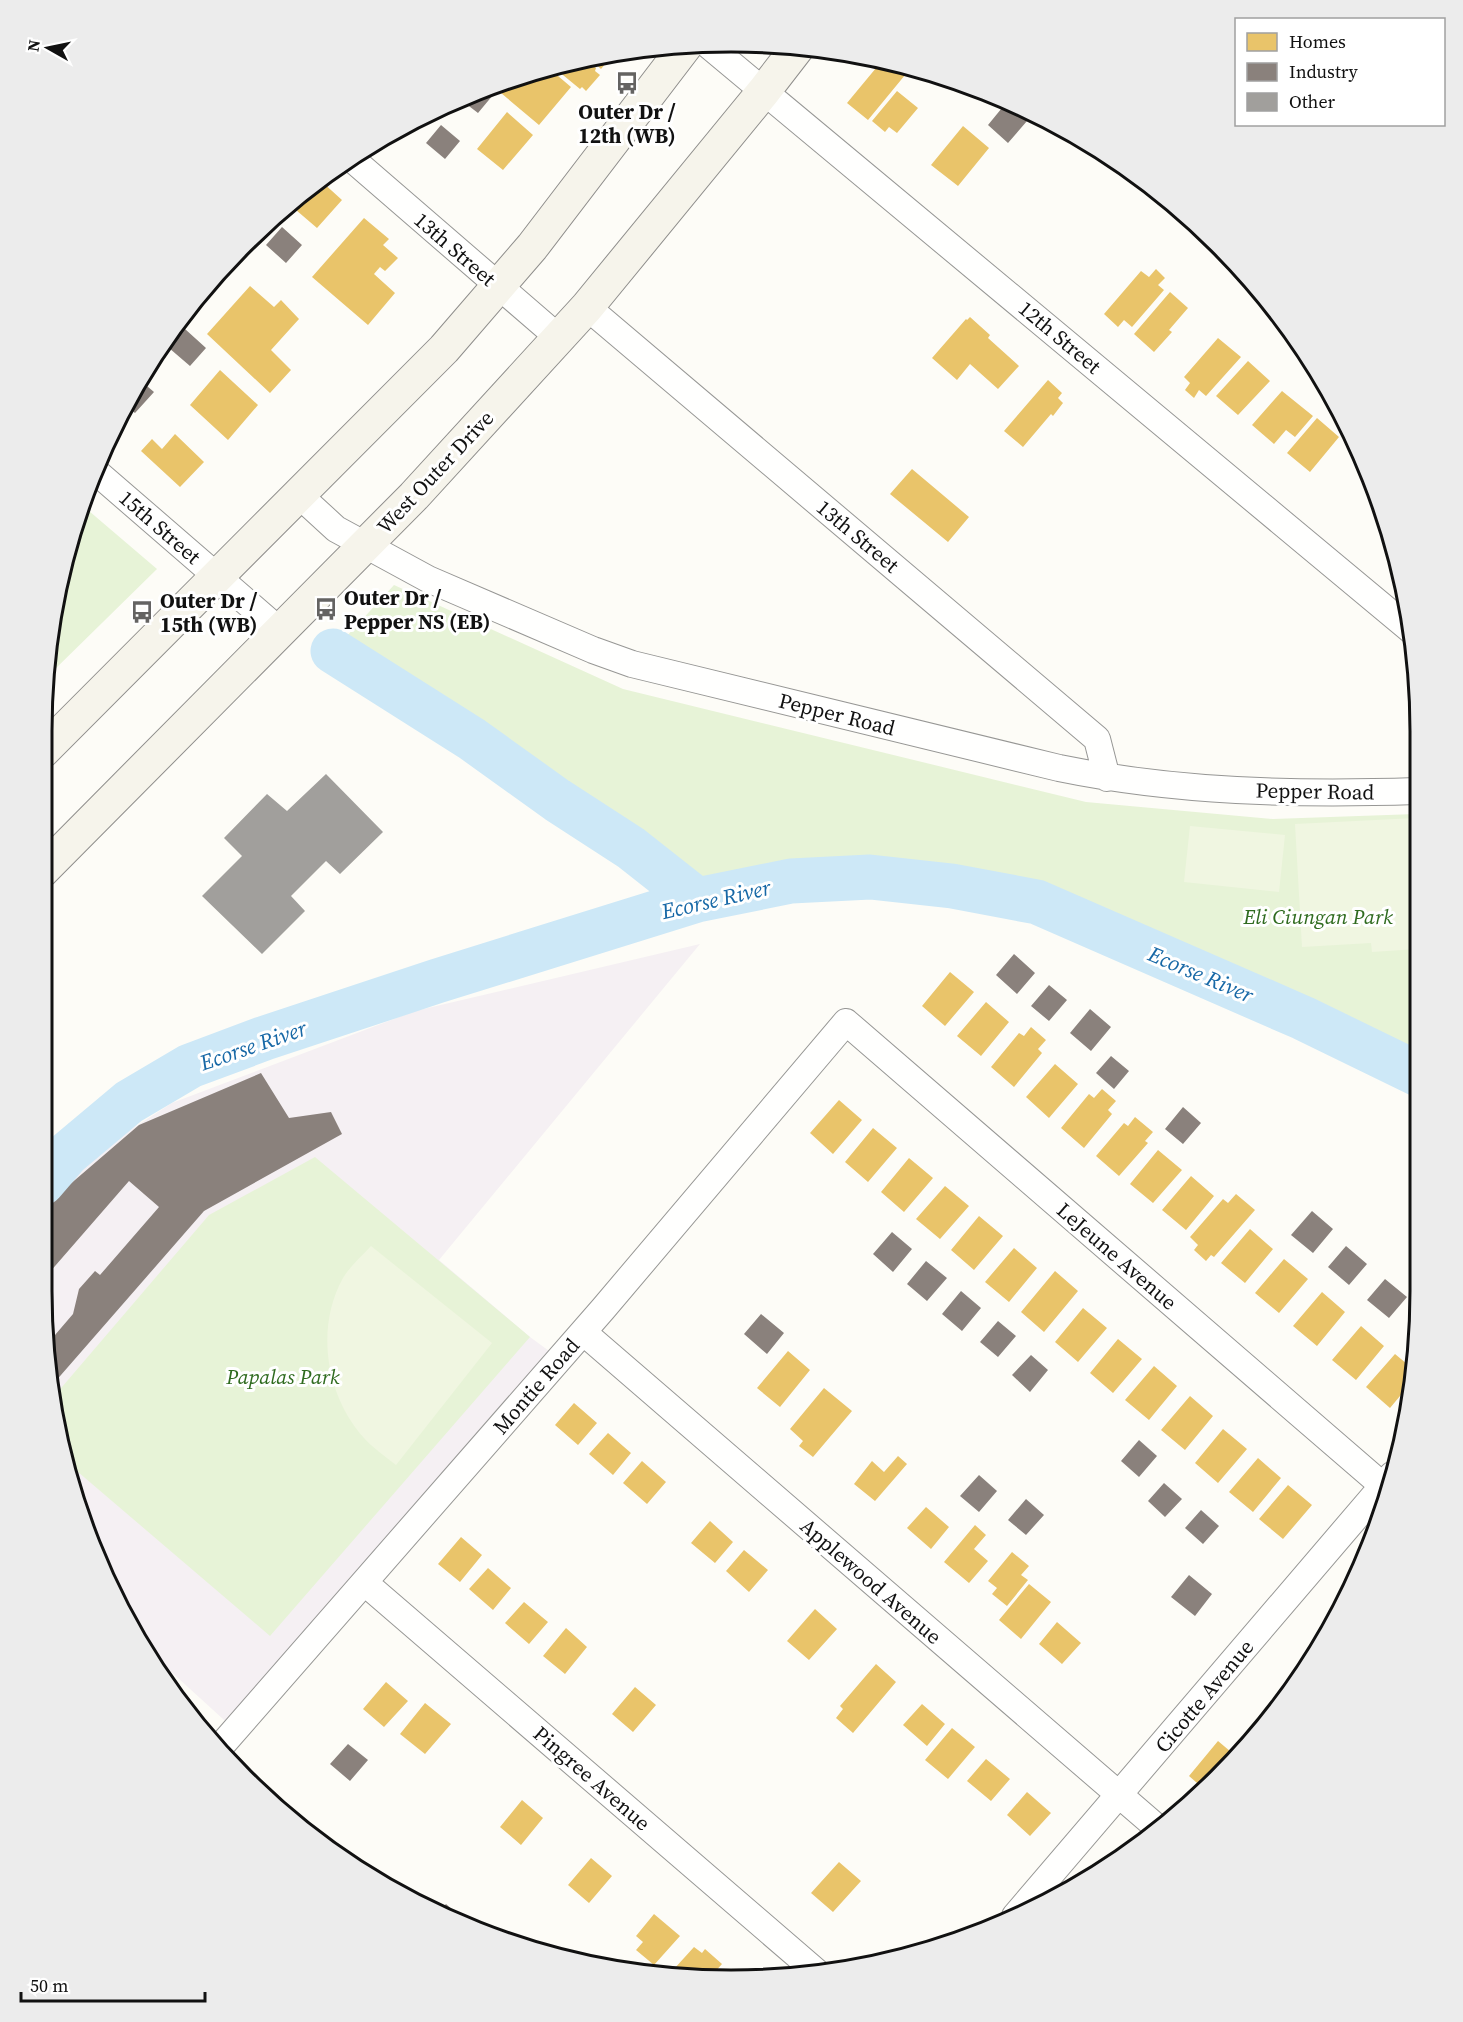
<svg xmlns="http://www.w3.org/2000/svg" width="1463" height="2022" viewBox="0 0 1463 2022" font-family="'Source Serif 4',serif">
<style>
.industrial{fill:#f5f0f3}
.green{fill:#e7f3d7}
.pitch{fill:#f0f6e1}
.homes{fill:#e9c46a}
.industry{fill:#8a817c}
.lines{fill:none;stroke-linecap:round;stroke-linejoin:round}
.river{stroke:#cde8f7;stroke-width:45}
.building{fill:#a19f9c}
.street-casing{stroke:#979795;stroke-width:28}
.secondary-casing{stroke:#8e8d8b;stroke-width:35}
.street{stroke:#fffffe;stroke-width:26}
.secondary{stroke:#f6f4eb;stroke-width:33}
.labels{text-anchor:middle;dominant-baseline:central;stroke-width:6;stroke-linejoin:round;paint-order:stroke}
.poi-label{font-size:21px;font-weight:bold;fill:#111;stroke:#fff;text-anchor:start}
.street-label{font-size:21px;fill:#111;stroke:#fff}
.park-label{font-size:21px;font-style:italic;fill:#2f6b1f;stroke:#fff}
.water-label{font-size:22px;font-style:italic;fill:#1768a6;stroke:#fff}
.rim{fill:none;stroke:#111;stroke-width:3}
</style>
<rect width="100%" height="100%" fill="#fdfcf7"/>
<path class="industrial" d="M700,944L439,1260L530,1337L560,1359L235,1730L144,1647L95,1555L66,1469L42,1291V1209L96,1152L172,1103L415,1011Z"/>
<path class="green" d="M82,505L157,569L49,675L65,553Z
M394,585L623,689L1086,802L1273,819L1416,814L1418,1074L1303,1018L1037,902L952,886L870,877L791,881L697,900L631,848L472,739L333,651Z
M315,1157L530,1337L270,1636L64,1460L56,1394L209,1215Z"/>
<path class="pitch" d="M1416,818L1417,949L1372,952L1371,943L1302,947L1295,824Z
M1190,826L1285,835L1279,892L1184,882Z
M371,1246L492,1343L396,1465C385,1456 373,1448 364,1438C326,1396 315,1328 343,1278C350,1266 362,1256 371,1246Z"/>
<path class="homes" d="M612,56L601,69L590,59Z
M586,60L596,68L595,71L600,75L586,91L582,87L580,89L552,66Z
M881,62L910,69L868,120L847,103Z
M551,70L571,87L539,125L495,88L515,80L518,82L523,77L534,73L542,80Z
M897,91L918,108L897,133L889,127L885,132L872,121Z
M507,112L533,135L503,170L477,149Z
M963,126L989,148L958,186L931,165Z
M321,181L342,200L317,228L296,210Z
M364,218L389,239L383,245L398,258L385,271L380,267L374,274L395,293L368,325L312,277Z
M1156,269L1165,278L1158,285L1164,290L1132,327L1124,320L1118,327L1104,314L1141,271L1149,277Z
M250,286L274,307L281,300L299,319L271,350L291,370L270,393L207,334Z
M1170,292L1188,308L1169,330L1172,332L1154,352L1134,334Z
M970,317L990,335L988,338L1019,366L998,389L970,364L957,380L932,358L966,319L967,320Z
M1218,338L1241,357L1206,396L1199,390L1194,398L1185,390L1190,383L1184,377Z
M1248,361L1270,381L1238,415L1216,396Z
M220,370L258,405L228,440L190,405Z
M1048,380L1062,393L1058,398L1063,403L1053,416L1051,414L1023,447L1004,431Z
M1282,391L1313,416L1295,437L1286,430L1274,444L1252,425Z
M1317,418L1339,437L1310,472L1287,453Z
M175,434L204,462L180,487L141,451L152,439L162,449Z
M912,469L969,517L948,542L890,494Z
M950,972L974,992L945,1026L922,1006Z
M986,1002L1009,1022L981,1056L957,1036Z
M1031,1027L1046,1040L1038,1049L1042,1053L1014,1087L991,1067L1019,1033L1024,1036Z
M1055,1064L1078,1084L1049,1118L1026,1097Z
M1102,1089L1116,1101L1108,1110L1112,1114L1084,1148L1061,1128L1089,1094L1094,1098Z
M839,1100L862,1120L833,1154L810,1133Z
M1135,1117L1153,1132L1145,1141L1148,1143L1119,1176L1096,1156L1124,1123L1128,1126Z
M873,1128L897,1148L868,1182L845,1162Z
M1158,1150L1182,1170L1153,1203L1130,1184Z
M909,1158L933,1178L904,1212L881,1192Z
M1191,1176L1214,1196L1186,1230L1162,1210Z
M945,1186L969,1206L940,1239L916,1219Z
M1236,1194L1255,1210L1214,1257L1211,1255L1206,1261L1194,1250L1198,1245L1190,1237L1223,1199L1228,1203Z
M979,1216L1003,1236L974,1270L951,1250Z
M1250,1229L1273,1249L1245,1283L1221,1263Z
M1014,1248L1037,1268L1009,1302L985,1282Z
M1284,1259L1308,1279L1279,1313L1255,1293Z
M1055,1271L1078,1291L1044,1332L1021,1312Z
M1322,1292L1345,1312L1317,1346L1293,1326Z
M1083,1308L1107,1328L1078,1362L1055,1342Z
M1361,1326L1384,1346L1356,1380L1332,1360Z
M1118,1339L1142,1359L1113,1393L1090,1373Z
M788,1351L810,1370L780,1407L757,1388Z
M1395,1354L1413,1369L1410,1384L1390,1408L1366,1387Z
M1154,1366L1177,1386L1149,1420L1125,1400Z
M824,1388L852,1411L813,1457L799,1446L803,1441L790,1429Z
M1190,1396L1213,1416L1185,1450L1161,1430Z
M574,1403L597,1423L578,1445L555,1425Z
M1223,1429L1247,1449L1218,1483L1195,1463Z
M608,1433L631,1453L613,1475L589,1454Z
M898,1456L907,1464L875,1501L854,1484L872,1461L884,1472Z
M1258,1458L1281,1478L1253,1512L1229,1492Z
M642,1461L666,1482L647,1504L623,1483Z
M1288,1485L1312,1505L1283,1539L1259,1519Z
M926,1507L949,1527L931,1549L907,1528Z
M710,1521L733,1542L715,1563L691,1543Z
M975,1525L986,1535L974,1549L988,1561L969,1583L944,1562Z
M461,1537L482,1555L460,1582L438,1564Z
M744,1550L768,1570L749,1592L726,1571Z
M1012,1552L1029,1566L1021,1575L1028,1580L1007,1606L992,1594L997,1588L988,1581Z
M488,1568L511,1588L493,1610L469,1589Z
M1029,1584L1051,1602L1021,1639L999,1620Z
M524,1602L548,1622L529,1644L505,1623Z
M815,1609L837,1629L809,1660L787,1641Z
M1057,1622L1081,1643L1062,1664L1039,1644Z
M566,1628L587,1647L565,1674L543,1656Z
M876,1664L896,1682L853,1733L836,1718L843,1709L840,1706Z
M386,1682L408,1701L384,1727L363,1709Z
M635,1687L656,1705L633,1732L612,1714Z
M425,1703L451,1724L425,1754L400,1734Z
M922,1704L945,1724L927,1746L903,1725Z
M952,1728L975,1747L948,1779L925,1760Z
M1218,1741L1237,1757L1204,1789L1189,1776Z
M986,1759L1010,1779L991,1801L967,1781Z
M1027,1792L1051,1813L1030,1836L1007,1815Z
M522,1800L543,1818L521,1845L500,1827Z
M591,1858L612,1876L589,1903L568,1885Z
M839,1862L861,1881L833,1912L811,1893Z
M654,1914L680,1936L654,1965L636,1950L643,1942L636,1936Z
M694,1947L702,1953L705,1949L722,1964L713,1974H680L674,1969Z"/>
<path class="industry" d="M487,90L493,95L478,113L461,100Z
M1006,103L1027,121L1008,143L988,125Z
M441,125L460,141L445,159L426,143Z
M282,227L302,245L286,263L266,245Z
M185,329L206,348L190,366L169,348Z
M141,381L154,392L135,413L127,407Z
M1014,954L1035,973L1017,994L996,975Z
M1049,985L1067,1000L1049,1021L1031,1006Z
M1090,1009L1111,1027L1091,1051L1070,1033Z
M1111,1056L1129,1071L1114,1089L1096,1073Z
M261,1073L289,1118L331,1112L342,1134L204,1211L54,1383L49,1342L73,1314L79,1289L95,1271L100,1275L159,1207L129,1181L42,1281V1215L68,1186L139,1125Z
M1183,1107L1201,1123L1183,1144L1165,1129Z
M1312,1211L1333,1229L1313,1253L1291,1235Z
M892,1232L912,1249L893,1272L873,1254Z
M1346,1246L1367,1264L1349,1285L1328,1267Z
M926,1261L947,1278L927,1301L907,1284Z
M1385,1279L1407,1297L1389,1318L1367,1300Z
M961,1291L981,1308L962,1331L942,1314Z
M761,1314L784,1333L767,1354L744,1334Z
M998,1321L1016,1336L998,1357L980,1342Z
M1031,1355L1048,1370L1030,1392L1012,1375Z
M1139,1440L1157,1456L1139,1477L1121,1461Z
M979,1475L997,1491L979,1512L960,1496Z
M1164,1483L1182,1499L1165,1517L1148,1501Z
M1026,1499L1044,1515L1026,1535L1008,1520Z
M1201,1510L1219,1526L1203,1544L1185,1528Z
M1189,1575L1212,1594L1195,1616L1171,1597Z
M348,1744L368,1760L350,1781L330,1764Z
M446,1904L465,1921L463,1923L438,1913Z"/>
<g class="lines">
<path class="river" d="M333,651L472,739L557,800L631,848L697,900
M42,1183L67,1154L129,1102L190,1066L265,1038L437,981L697,900L791,881L870,877L952,886L1037,902L1303,1018L1418,1074"/>
</g>
<path class="building" d="M326,774L383,832L340,874L326,861L291,896L305,911L262,954L202,896L242,856L224,838L267,794L287,811Z"/>
<g class="lines">
<g class="street-casing">
<path id="street" d="M707,44L1412,631
M352,159L559,338
M587,307L1097,739L1107,778
M94,470L280,631
M299,495L336,529L428,579L593,650L632,664L1059,768C1176,792 1296,795 1416,791
M583,1332L1160,1830
M365,1583L819,1974
M221,1746L603,1309L846,1022L1389,1491
M1015,1916L1392,1475"/>
</g>
<g class="secondary-casing">
<path id="secondary" d="M42,752L444,349L532,247L687,44
M42,871L414,496L587,307L764,91L798,47"/>
</g>
<use href="#street" class="street"/>
<use href="#secondary" class="secondary"/>
</g>
<defs>
<g id="bus-bare" transform="scale(1.8)"><path d="M-5-6H5V4H4V6H2V4H-2V6H-4V4H-5ZM-3.5-4V0h7V-4ZM-3.5 1.2v1.5H-2V1.2ZM2 1.2v1.5H3.5V1.2Z" fill="#646362" stroke="#fff" stroke-width="2.5" paint-order="stroke"/></g>
</defs>
<g fill-rule="evenodd">
<use href="#bus-bare" x="627" y="83"/>
<use href="#bus-bare" x="326" y="609"/>
<use href="#bus-bare" x="142" y="612"/>
</g>
<g class="labels">
<g class="poi-label">
<text x="627" y="111" text-anchor="middle">Outer Dr /<tspan x="627" dy="24">12th (WB)</tspan></text>
<text x="344" y="597">Outer Dr /<tspan x="344" dy="24">Pepper NS (EB)</tspan></text>
<text x="160" y="600">Outer Dr /<tspan x="160" dy="24">15th (WB)</tspan></text>
</g>
<g class="street-label">
<text transform="translate(455 249) rotate(41)">13th Street</text>
<text transform="translate(1060 337) rotate(40)">12th Street</text>
<text transform="translate(435 472) rotate(-47)">West Outer Drive</text>
<text transform="translate(160 527) rotate(41)">15th Street</text>
<text transform="translate(858 536) rotate(40)">13th Street</text>
<text transform="translate(837 714) rotate(14)">Pepper Road</text>
<text transform="translate(1315 791) rotate(1)">Pepper Road</text>
<text transform="translate(1117 1256) rotate(41)">LeJeune Avenue</text>
<text transform="translate(536 1386) rotate(-49)">Montie Road</text>
<text transform="translate(871 1581) rotate(41)">Applewood Avenue</text>
<text transform="translate(1204 1696) rotate(-50)">Cicotte Avenue</text>
<text transform="translate(592 1778) rotate(41)">Pingree Avenue</text>
</g>
<g class="park-label">
<text x="1318" y="916">Eli Ciungan Park</text>
<text x="283" y="1376">Papalas Park</text>
</g>
<g class="water-label">
<text transform="translate(716 899) rotate(-13)">Ecorse River</text>
<text transform="translate(1201 974) rotate(23)">Ecorse River</text>
<text transform="translate(253 1045) rotate(-19)">Ecorse River</text>
</g>
</g>
<path d="M0 0H1463V2022H0ZM731 52H731A679 679 0 0 1 1410 731V1291A679 679 0 0 1 731 1970H731A679 679 0 0 1 52 1291V731A679 679 0 0 1 731 52Z" fill="#ececec" fill-rule="evenodd"/>
<path class="rim" d="M731 52H731A679 679 0 0 1 1410 731V1291A679 679 0 0 1 731 1970H731A679 679 0 0 1 52 1291V731A679 679 0 0 1 731 52Z"/>
<rect x="1235" y="18" width="210" height="108" fill="#ffffff" stroke="#a0a0a0" stroke-width="1.5"/>
<rect x="1247" y="33" width="30" height="18" fill="#e9c46a" stroke="#a0a0a0" stroke-width="1.5"/>
<text x="1289" y="48" font-size="18" fill="#111111">Homes</text>
<rect x="1247" y="63" width="30" height="18" fill="#8a817c" stroke="#a0a0a0" stroke-width="1.5"/>
<text x="1289" y="78" font-size="18" fill="#111111">Industry</text>
<rect x="1247" y="93" width="30" height="18" fill="#a19f9c" stroke="#a0a0a0" stroke-width="1.5"/>
<text x="1289" y="108" font-size="18" fill="#111111">Other</text>
<g transform="translate(48 48) rotate(279)" stroke="#ffffff" stroke-width="4.5" paint-order="stroke">
<path d="M0-4.5L10 22L0 15L-10 22Z" fill="#111111"/>
<text y="-9" font-size="16" font-weight="bold" text-anchor="middle" fill="#111111">N</text>
</g>
<path d="M21 1992v9h184v-9" fill="none" stroke="#111111" stroke-width="3"/>
<text x="30" y="1992" font-size="18" fill="#111111" stroke="#ffffff" stroke-width="4.5" paint-order="stroke">50 m</text>
</svg>
